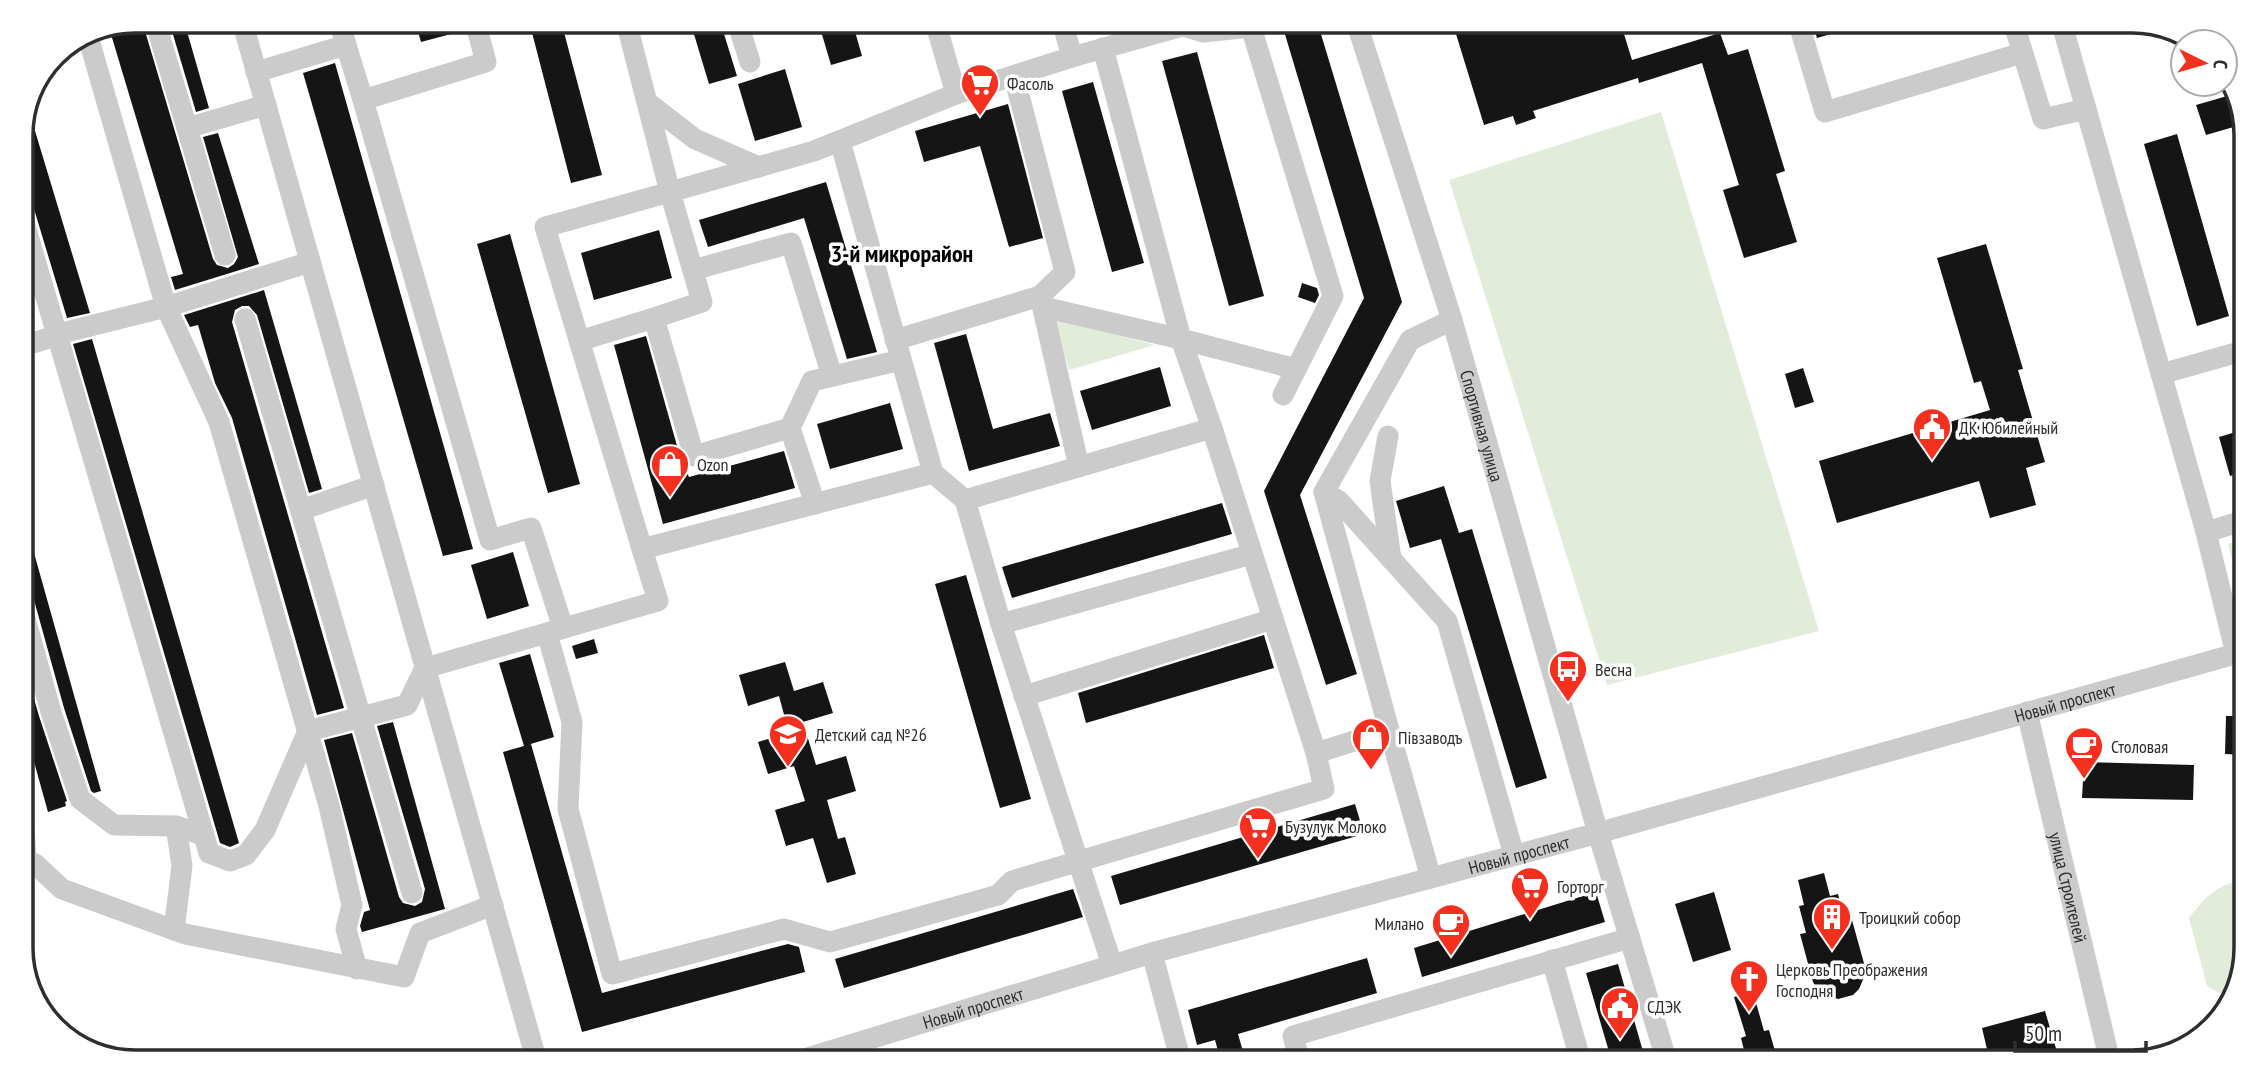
<svg xmlns="http://www.w3.org/2000/svg" width="2267" height="1083" viewBox="0 0 2267 1083" font-family="'PT Sans Narrow',sans-serif">
<style>
.green{fill:#e1edda}
.building{fill:#151515}
.lines{fill:none;stroke-linecap:round;stroke-linejoin:round}
.minor{stroke:#cbcbcb;stroke-width:21}
.labels{text-anchor:middle;dominant-baseline:central;stroke-width:7;stroke-linejoin:round;paint-order:stroke}
.poi-label{font-size:18px;fill:#2e2e2e;stroke:#fff;text-anchor:start}
.street-label{font-size:18px;fill:#2e2e2e;stroke:#fff}
.district-label{font-size:24px;font-weight:bold;fill:#000;stroke:#fff}
.rim{fill:none;stroke:#2e2e2e;stroke-width:3.5}
</style>
<rect width="100%" height="100%" fill="#fff"/>
<path class="green" d="M1661,112L1819,631L1607,685L1449,180Z
M1053,318L1155,345L1069,370Z
M2246,538V617L2228,544Z
M2246,879V948L2234,998H2228L2207,986L2189,918C2208,894 2215,886 2246,879Z"/>
<path class="building" d="M135,21H142L213,259L217,265L228,268L234,264L238,257L203,137L218,133L259,264L175,290L171,277L183,274L110,31Z
M169,21H184L209,108L196,112Z
M415,21H448L451,34L421,42Z
M529,21H561L602,175L571,183Z
M690,21H720L737,76L709,84Z
M818,21H852L862,56L831,65Z
M1281,21H1317L1402,302L1300,495L1357,674L1326,685L1264,491L1364,298Z
M1452,21H1620L1632,60L1720,33L1728,55L1748,49L1785,171L1776,174L1797,242L1744,258L1723,190L1739,185L1702,63L1639,83L1638,78L1533,111L1536,118L1516,125L1513,116L1484,125Z
M1812,21H1862V25L1817,38Z
M1197,52L1264,296L1229,306L1162,61Z
M335,63L473,549L443,556L303,73Z
M785,69L802,127L755,141L738,84Z
M1093,82L1144,263L1112,272L1062,91Z
M2234,94L2244,124L2206,135L2196,105Z
M1008,104L1043,238L1009,247L980,146L924,162L915,131Z
M29,111L90,313L67,318L21,166V128Z
M2177,134L2229,316L2197,326L2144,144Z
M826,182L877,352L847,359L804,218L708,247L699,220Z
M659,230L672,278L594,300L581,253Z
M510,234L580,484L548,493L477,244Z
M1986,244L2023,369L2018,370L2045,462L2026,468L2036,505L1990,518L1979,481L1837,523L1819,461L1990,410L1981,381L1974,383L1937,258Z
M1302,283L1317,288L1319,295L1315,303L1298,297Z
M264,290L322,489L309,493L257,315L249,306H242L235,310L232,322L344,708L317,715L232,418L215,383L198,325L190,327L184,315Z
M966,334L993,429L1050,413L1060,446L969,471L934,343Z
M646,336L681,460L689,477L784,451L795,488L663,524L614,345Z
M92,339L239,843L230,847L220,843L73,344Z
M1160,367L1171,406L1092,430L1080,391Z
M1803,368L1814,402L1795,408L1785,374Z
M890,403L903,449L830,469L817,424Z
M2246,429V471L2230,476L2219,437Z
M1444,486L1459,533L1472,529L1547,778L1516,788L1441,539L1410,548L1396,501Z
M1222,503L1232,534L1012,598L1002,567Z
M25,521L101,791L94,793L91,791L64,708L34,600L30,594L21,591L28,590L21,566V522Z
M513,552L529,606L487,619L471,565Z
M966,575L1031,799L1000,808L935,584Z
M1264,635L1274,668L1086,723L1078,693Z
M594,639L598,653L576,659L572,646Z
M21,654L39,716L67,801L65,802L66,806L48,812L21,715Z
M530,654L554,737L524,746L499,663Z
M785,662L794,691L823,682L833,713L803,722L816,765L846,756L856,791L827,800L838,839L845,837L856,874L827,883L813,838L786,846L775,810L805,801L794,766L768,774L758,742L789,733L779,696L748,706L739,675Z
M2226,716H2246V755L2225,754Z
M393,722L445,909L362,932L360,926L364,912L370,910L324,740L352,733L399,897L403,903L415,906L422,902L425,889L377,726Z
M531,744L602,993L788,944L799,947L805,972L582,1032L503,752Z
M2084,762L2194,765L2193,800L2082,798Z
M1355,804L1364,834L1120,905L1111,876Z
M1824,873L1830,896L1838,894L1845,921L1852,920L1865,967V975L1859,989L1853,995L1838,999L1823,994L1817,989L1813,982L1800,934L1806,933L1799,906L1804,905L1798,880Z
M1073,889L1083,917L844,988L835,959Z
M1596,892L1605,922L1422,977L1414,948Z
M1714,892L1731,950L1693,962L1675,904Z
M1367,958L1377,993L1238,1034L1246,1062H1221L1215,1040L1197,1045L1188,1010Z
M1618,964L1646,1062H1612L1586,973Z
M1753,992L1764,1031L1769,1030L1777,1058L1762,1062H1747L1741,1038L1746,1036L1734,997Z
M2045,1011L2060,1062H1990L1982,1028Z"/>
<g class="lines">
<g class="minor">
<path d="M155,21L225,255"/>
<path d="M242,21L537,1062"/>
<path d="M339,21L346,45"/>
<path d="M626,21L670,192L814,151L956,94L1072,57L1183,26L1184,21"/>
<path d="M737,21L750,62"/>
<path d="M935,21L956,94"/>
<path d="M1062,21L1072,57"/>
<path id="s1" d="M1356,21L1452,320L1598,833L1667,1062"/>
<path d="M1798,21L1825,112L2022,53"/>
<path d="M2013,21L2043,119L2086,109"/>
<path d="M2061,21L2206,532"/>
<path d="M1183,26L1203,32L1251,27L1333,296L1283,395"/>
<path d="M89,40L166,307L219,422L329,806L352,905L346,929L357,969"/>
<path d="M1103,48L1181,339L1296,369"/>
<path d="M256,72L346,45L363,100L486,62L475,21"/>
<path d="M1014,76L1065,272L1040,296"/>
<path d="M363,100L490,540L531,528L563,628"/>
<path d="M647,102L695,139L759,167"/>
<path d="M187,128L266,105"/>
<path d="M840,141L933,473"/>
<path d="M21,212L209,853L230,861L246,855L265,830L308,731L407,705L425,668L658,601L642,549L933,473L965,500L1212,428L1316,753L1389,730L1431,878"/>
<path d="M693,270L791,243L832,376"/>
<path d="M1043,307L1181,339L1212,428"/>
<path d="M245,319L412,893"/>
<path d="M895,340L1040,296L1079,467"/>
<path d="M579,341L654,318"/>
<path d="M21,347L70,331L166,307L310,262"/>
<path d="M2161,374L2246,350"/>
<path d="M1388,436L1380,481L1391,559"/>
<path d="M1324,492L1410,340L1452,320"/>
<path d="M965,500L1001,624L1112,965"/>
<path d="M815,504L790,428L812,381L901,360"/>
<path d="M301,510L374,485"/>
<path d="M642,549L545,227L670,192L702,302L654,318L694,456L790,428"/>
<path d="M21,604L51,712L80,799L114,825L176,826L203,835"/>
<path d="M1001,624L1252,554"/>
<path d="M547,633L572,722L568,809L612,974L784,929L830,942L998,895L1012,881L1324,789L1316,753"/>
<path d="M2236,654L2206,532L2246,520"/>
<path d="M1024,696L1273,619"/>
<path id="s2" d="M2027,712L2110,1062"/>
<path d="M1389,730L1324,492L1339,501L1447,621L1514,855"/>
<path d="M21,779L26,860L21,888"/>
<path d="M21,858L35,864L62,889L185,934L404,977L420,933L493,905"/>
<path d="M174,930L182,866L176,826"/>
<path d="M1152,953L1181,1062"/>
<path d="M1552,960L1581,1062"/>
<path id="s3" d="M794,1062L1152,953L1598,833L2246,651"/>
<path d="M1300,1062L1293,1036L1630,938"/>
</g>
</g>
<defs>
<g id="supermarket-pin" transform="scale(2.0125)"><path d="M0 17L-7.5 6A9.5 9.5 0 1 1 7.5 6Z" fill="#f5301f" stroke="#fff"/><path d="M-6-5.5h2.5l.6 2H6L4.5 2H-2.5L-4.4-4H-6ZM-1.5 3.2a1.3 1.3 0 1 0 .1 0ZM3 3.2a1.3 1.3 0 1 0 .1 0Z" fill="#fff"/></g>
<g id="civic-pin" transform="scale(2.0125)"><path d="M0 17L-7.5 6A9.5 9.5 0 1 1 7.5 6Z" fill="#f5301f" stroke="#fff"/><path d="M-.6-6.5H3V-4.5H.6V-3L4-1V1h2V6H-6V1h2V-1L-.6-3ZM-1.2 2.5V6h2.4V2.5Z" fill="#fff"/></g>
<g id="shop-pin" transform="scale(2.0125)"><path d="M0 17L-7.5 6A9.5 9.5 0 1 1 7.5 6Z" fill="#f5301f" stroke="#fff"/><path d="M-5-2.5h2.3a2.7 3.5 0 0 1 5.4 0H5L5.5 6h-11ZM-1.5-2.5h3a1.5 2.3 0 0 0-3 0Z" fill="#fff"/></g>
<g id="bus-pin" transform="scale(2.0125)"><path d="M0 17L-7.5 6A9.5 9.5 0 1 1 7.5 6Z" fill="#f5301f" stroke="#fff"/><path d="M-5-6H5V4H4V6H2V4H-2V6H-4V4H-5ZM-3.5-4V0h7V-4ZM-3.5 1.2v1.5H-2V1.2ZM2 1.2v1.5H3.5V1.2Z" fill="#fff"/></g>
<g id="school-pin" transform="scale(2.0125)"><path d="M0 17L-7.5 6A9.5 9.5 0 1 1 7.5 6Z" fill="#f5301f" stroke="#fff"/><path d="M0-5L7-2L0 1L-7-2ZM-4 1L0 2.5L4 1V4Q0 6-4 4Z" fill="#fff"/></g>
<g id="cafe-pin" transform="scale(2.0125)"><path d="M0 17L-7.5 6A9.5 9.5 0 1 1 7.5 6Z" fill="#f5301f" stroke="#fff"/><path d="M-5.5-4.5H6V0H3Q3 3.5 0 3.5H-2.5Q-5.5 3.5-5.5 0ZM3-3.2v2h1.7v-2ZM-6 4.5H4V6H-6Z" fill="#fff"/></g>
<g id="building-pin" transform="scale(2.0125)"><path d="M0 17L-7.5 6A9.5 9.5 0 1 1 7.5 6Z" fill="#f5301f" stroke="#fff"/><path d="M-4-6H4V6H1V3H-1V6H-4ZM-2.5-4.3h1.7v1.8h-1.7ZM.8-4.3h1.7v1.8H.8ZM-2.5-1h1.7V.8h-1.7ZM.8-1h1.7V.8H.8Z" fill="#fff"/></g>
<g id="church-pin" transform="scale(2.0125)"><path d="M0 17L-7.5 6A9.5 9.5 0 1 1 7.5 6Z" fill="#f5301f" stroke="#fff"/><path d="M-1.2-6h2.4v3.5h3.3v2.4h-3.3V6h-2.4V-.1h-3.3v-2.4h3.3Z" fill="#fff"/></g>
</defs>
<g fill-rule="evenodd">
<use href="#supermarket-pin" x="980" y="83"/>
<use href="#civic-pin" x="1932" y="427"/>
<use href="#shop-pin" x="670" y="464"/>
<use href="#bus-pin" x="1568" y="669"/>
<use href="#school-pin" x="788" y="734"/>
<use href="#shop-pin" x="1371" y="737"/>
<use href="#cafe-pin" x="2084" y="746"/>
<use href="#supermarket-pin" x="1258" y="826"/>
<use href="#supermarket-pin" x="1530" y="886"/>
<use href="#building-pin" x="1832" y="917"/>
<use href="#cafe-pin" x="1451" y="923"/>
<use href="#church-pin" x="1749" y="979"/>
<use href="#civic-pin" x="1620" y="1006"/>
</g>
<g class="labels">
<g class="poi-label">
<text x="1007" y="83">Фасоль</text>
<text x="1959" y="427">ДК Юбилейный</text>
<text x="697" y="464">Ozon</text>
<text x="1595" y="669">Весна</text>
<text x="815" y="734">Детский сад №26</text>
<text x="1398" y="737">Півзаводъ</text>
<text x="2111" y="746">Столовая</text>
<text x="1285" y="826">Бузулук Молоко</text>
<text x="1557" y="886">Горторг</text>
<text x="1859" y="917">Троицкий собор</text>
<text x="1424" y="923" text-anchor="end">Милано</text>
<text x="1776" y="969">Церковь Преображения<tspan x="1776" dy="21">Господня</tspan></text>
<text x="1647" y="1006">СДЭК</text>
</g>
<g class="street-label">
<text stroke="none"><textPath href="#s1" startOffset="424">Спортивная улица</textPath></text>
<text stroke="none"><textPath href="#s3" startOffset="1321">Новый проспект</textPath></text>
<text stroke="none"><textPath href="#s3" startOffset="754">Новый проспект</textPath></text>
<text stroke="none"><textPath href="#s2" startOffset="180">улица Строителей</textPath></text>
<text stroke="none"><textPath href="#s3" startOffset="187">Новый проспект</textPath></text>
</g>
<g class="district-label">
<text x="902" y="253">3-й микрорайон</text>
</g>
</g>
<path d="M0 0H2267V1083H0ZM135 33H2132A102 102 0 0 1 2234 135V948A102 102 0 0 1 2132 1050H135A102 102 0 0 1 33 948V135A102 102 0 0 1 135 33Z" fill="#fff" fill-rule="evenodd"/>
<path class="rim" d="M135 33H2132A102 102 0 0 1 2234 135V948A102 102 0 0 1 2132 1050H135A102 102 0 0 1 33 948V135A102 102 0 0 1 135 33Z"/>
<g transform="translate(2204 63) rotate(95)"><circle r="33" fill="#ffffff" stroke="#ababab" stroke-width="2"/>
<path d="M0-5L12 26L0 18L-12 26Z" fill="#f5301f"/>
<text y="-10" font-size="19" font-weight="bold" text-anchor="middle" fill="#2e2e2e">С</text>
</g>
<path d="M2015 1041v10h131v-10" fill="none" stroke="#2e2e2e" stroke-width="3.5"/>
<text x="2025" y="1041" font-size="21" fill="#2e2e2e" stroke="#ffffff" stroke-width="5" paint-order="stroke">50 m</text>
</svg>
